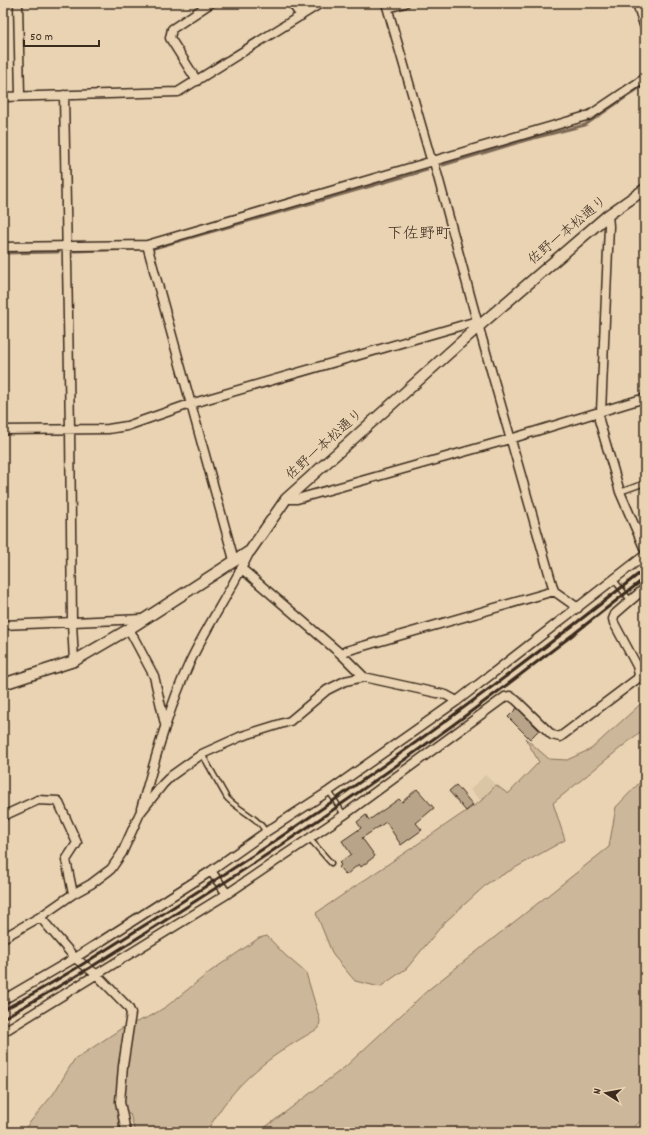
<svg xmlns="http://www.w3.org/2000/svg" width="648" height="1135" viewBox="0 0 648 1135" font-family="Dekko,'Klee One',sans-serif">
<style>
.built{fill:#dac5a5}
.green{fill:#cdb79a;stroke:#84705c}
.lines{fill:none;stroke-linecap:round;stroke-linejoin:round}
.stream{stroke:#7b6754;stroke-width:3}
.building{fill:#b8a488;stroke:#3b2a1e}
.service-casing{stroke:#3b2a1e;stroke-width:7}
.minor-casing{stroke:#3b2a1e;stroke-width:11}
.tertiary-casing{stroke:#3b2a1e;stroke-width:13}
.path{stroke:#3b2a1e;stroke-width:2;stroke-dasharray:3 3;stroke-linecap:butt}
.service{stroke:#e9d3b2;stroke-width:4}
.minor{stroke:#e9d3b2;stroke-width:8}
.tertiary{stroke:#e9d3b2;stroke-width:10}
.rail{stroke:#3b2a1e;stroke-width:3}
.labels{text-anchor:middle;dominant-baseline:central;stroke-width:3.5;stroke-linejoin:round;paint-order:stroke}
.street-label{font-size:14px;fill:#3b2a1e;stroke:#e9d3b2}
.quarter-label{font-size:16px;fill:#3b2a1e;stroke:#e9d3b2}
</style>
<rect width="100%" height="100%" fill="#e9d3b2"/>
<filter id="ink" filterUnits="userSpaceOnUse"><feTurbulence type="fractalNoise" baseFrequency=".025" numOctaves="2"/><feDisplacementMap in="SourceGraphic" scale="8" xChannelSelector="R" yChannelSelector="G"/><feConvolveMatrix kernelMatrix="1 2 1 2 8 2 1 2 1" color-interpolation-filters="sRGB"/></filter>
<g filter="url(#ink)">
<path class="built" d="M485,775L496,785L481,801L470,790Z"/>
<path class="green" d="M645,700V728L553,803L565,840L488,883L444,923L407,968L380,987L355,981L333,955L316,913L481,801L496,785L508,794L539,762L525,738L549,759L567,760L591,749Z
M645,777V1116L630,1132H259L345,1067L428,990L609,847L616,807Z
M267,936L285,955L306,973L320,1020L319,1028C285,1048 256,1065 230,1097C221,1107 214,1120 206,1132H135L130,1114L118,1115L119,1132H22L54,1093L74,1060L122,1028L151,1016L167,1006L211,971L259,938Z"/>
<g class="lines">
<path class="stream" d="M443,165L526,140L585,125L645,84
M154,248L427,170
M74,251L139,249
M3,253L58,252"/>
</g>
<path class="building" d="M517,708L539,730L530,739L508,717Z
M456,785L473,805L466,811L449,791Z
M417,789L434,808L416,823L422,830L401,845L386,822L362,838L375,856L361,867L359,864L346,875L339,867L341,865L339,863L351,854L342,841L361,828L357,822L366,815L369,820L399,799L402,802Z"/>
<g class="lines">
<g class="service-casing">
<path id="service" d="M620,492L645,483
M614,580L630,600
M202,754L227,798C238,810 258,817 266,832
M329,791L344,815
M309,838L331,863"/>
</g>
<g class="minor-casing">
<path id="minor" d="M18,3L20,96
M292,3L301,16
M386,3L430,156L434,162L477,321L554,591L578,608
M388,8L405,3
M197,81L170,38L172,29L211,3
M64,95L70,429L72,623L74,661
M3,97L178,92L321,3
M147,245L234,560
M3,247L147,245L590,115L645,78
M601,412L609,226L608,215
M599,413V420L620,492L645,550
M3,430L108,429L127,426L190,404L477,321
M286,499H297L510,439L645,398
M242,569L342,655L364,677
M3,625L143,619
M129,629L154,676L165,724
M342,655L346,651L554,591
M141,809C155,760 168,710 189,664C207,625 232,590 250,551
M3,816L38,800L58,801L77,843L66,860L73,894
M211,871L227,894
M40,917L75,958L97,975L128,1007L131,1013L123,1066L120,1102L126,1132
M3,938L40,917L73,894L91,884L111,869L122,853L140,813L163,784L171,776L202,754L242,736L290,721L327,690L345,681L364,677L446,695L457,701
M3,1000L75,958L211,871L266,832L329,791L457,701L645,555
M3,1032L227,894L344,815L505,697L510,696L516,700L552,735L560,737L637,679L639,675L637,666L614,623L613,619L615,614L645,588"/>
</g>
<g class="tertiary-casing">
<path id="tertiary" d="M638,3L645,25
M3,684L74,661L129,629L250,551L286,499L479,326L608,215L645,189"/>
</g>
<path class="path" d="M3,1077L7,1075"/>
<use href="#service" class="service"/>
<use href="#minor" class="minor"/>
<use href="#tertiary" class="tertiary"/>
<path class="rail" d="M3,1010C49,986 93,958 137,930C181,903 223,875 266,847C396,759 522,667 645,569
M3,1018C64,985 122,948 180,911C341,809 496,697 645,578"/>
</g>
</g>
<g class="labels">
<g class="street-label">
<text transform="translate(568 231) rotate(-40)">佐野一本松通り</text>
<text transform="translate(325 445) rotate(-42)">佐野一本松通り</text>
</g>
<g class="quarter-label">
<text x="419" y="234">下佐野町</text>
</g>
</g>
<rect width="648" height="1135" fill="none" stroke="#e9d3b2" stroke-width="16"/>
<rect x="8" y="8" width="632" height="1119" fill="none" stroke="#3b2a1e" stroke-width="1.5" filter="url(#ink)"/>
<g transform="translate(606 1093) rotate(281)" stroke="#e9d3b2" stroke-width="3" paint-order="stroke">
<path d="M0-3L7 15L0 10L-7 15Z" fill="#3b2a1e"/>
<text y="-6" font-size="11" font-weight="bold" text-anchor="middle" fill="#3b2a1e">N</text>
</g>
<path d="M24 40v6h75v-6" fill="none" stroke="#3b2a1e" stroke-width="2"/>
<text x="30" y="40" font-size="12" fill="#3b2a1e" stroke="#e9d3b2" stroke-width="3" paint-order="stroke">50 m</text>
</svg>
